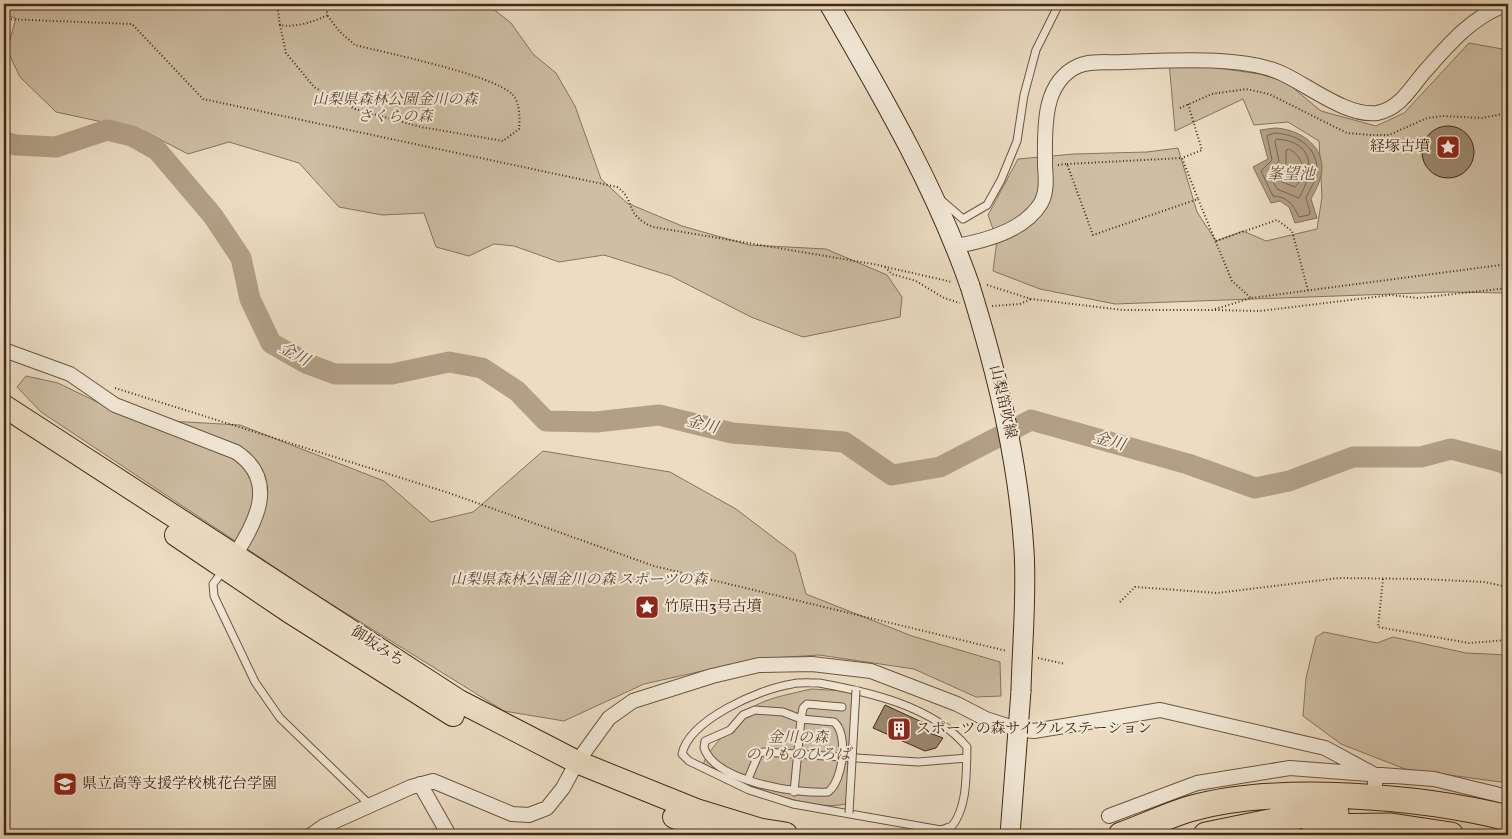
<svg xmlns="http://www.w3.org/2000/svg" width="1512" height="839" viewBox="0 0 1512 839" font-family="Vollkorn,'Noto Serif JP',serif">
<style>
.green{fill:#cebea4;stroke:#88745b}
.water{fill:#b29f86;stroke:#867058}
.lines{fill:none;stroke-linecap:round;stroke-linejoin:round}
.shore{stroke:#7a644c;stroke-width:1}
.river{stroke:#b29f86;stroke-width:21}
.building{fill:#9a866e;stroke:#432912}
.service-casing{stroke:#6d563e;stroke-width:9}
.minor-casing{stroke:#6d563e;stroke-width:16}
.secondary-casing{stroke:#432912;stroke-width:21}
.trunk-casing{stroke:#432912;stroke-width:24}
.motorway-casing{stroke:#432912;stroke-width:27}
.path{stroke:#432912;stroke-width:2;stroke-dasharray:1 2.5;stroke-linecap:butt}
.service{stroke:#f2e8d7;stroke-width:7}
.minor{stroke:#f2e8d7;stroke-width:14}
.secondary{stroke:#f2e8d7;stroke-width:19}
.trunk{stroke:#ebdcc2;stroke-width:22}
.motorway{stroke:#ebdcc2;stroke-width:25}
.service-bridge-casing{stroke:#6d563e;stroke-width:9;stroke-linecap:butt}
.secondary-bridge-casing{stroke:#432912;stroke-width:21;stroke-linecap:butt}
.service-bridge{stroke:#f2e8d7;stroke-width:7}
.secondary-bridge{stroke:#f2e8d7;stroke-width:19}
.labels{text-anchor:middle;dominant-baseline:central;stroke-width:4;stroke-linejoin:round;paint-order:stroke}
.park-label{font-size:15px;font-style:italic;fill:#5f472f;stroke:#f2e8d7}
.poi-label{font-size:15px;fill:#432912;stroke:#f2e8d7;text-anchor:start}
.street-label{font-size:15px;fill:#432912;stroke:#f2e8d7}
.water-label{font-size:16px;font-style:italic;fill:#644c35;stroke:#f2e8d7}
</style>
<rect width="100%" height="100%" fill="#ebdcc2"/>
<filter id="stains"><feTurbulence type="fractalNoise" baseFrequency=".004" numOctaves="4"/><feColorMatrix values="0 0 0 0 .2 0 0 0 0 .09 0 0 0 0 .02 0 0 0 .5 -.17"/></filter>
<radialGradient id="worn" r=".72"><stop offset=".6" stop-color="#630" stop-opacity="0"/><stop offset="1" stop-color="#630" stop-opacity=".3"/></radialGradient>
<path class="green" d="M4,4H487L511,23L533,54L556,73L575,106L601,179L627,203L682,226L749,245L826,249L887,275L902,297L900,317L803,337L751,317L671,276L604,255L559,262L514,246L494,244L469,256L436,247L424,213L382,215L339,207L299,163L229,142L188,154L144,131L56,112L20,77L7,50L16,18L4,15Z
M1469,43L1508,50V293L1447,292L1115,304L1040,289L993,271L997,240L988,215L1018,159L1074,154L1147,152L1178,148L1197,212L1216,241L1243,231L1266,241L1317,229L1322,197L1319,141L1288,122L1254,125L1243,99L1175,131L1169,61L1260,74L1286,82L1321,111L1376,126L1404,113Z
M26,376L58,383L132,419L240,425L384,481L431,522L473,512L543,451L670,472L736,509L795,554L806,594L912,636L1000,662L1001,696L976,697L914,669L819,655L756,659L644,684L564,721L504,711L312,592L41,412L17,387Z
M1324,632L1377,643L1393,637L1466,653L1508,655V783L1405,769L1341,744L1303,716L1306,678L1316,637Z
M811,689L847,691L853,695L846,804C808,813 740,781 702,768C705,756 712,749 720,739C750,700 765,700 811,689Z"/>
<path class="water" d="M1275,128C1297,129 1322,143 1322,168C1322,179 1316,189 1311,199L1317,218L1295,223L1289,207L1280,201L1271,203L1253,167L1268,159L1260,130Z"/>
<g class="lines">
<path class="shore" d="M1275,133C1295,134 1316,145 1317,168C1318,179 1310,188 1306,198L1310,212L1309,215L1299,217C1293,204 1288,197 1273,196L1261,171L1272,160L1267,136Z
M1277,139C1316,142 1314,172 1299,198L1277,189L1269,174L1279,161L1275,142Z
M1289,149C1305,157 1306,175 1295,187L1282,182L1278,176L1286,163V151Z"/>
<path class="river" d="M4,142L16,145L56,147L107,130L132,136L157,150L213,216L241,258L250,299L271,343L308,364L335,374H392L449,362L482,368L517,391L546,421L596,422L659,415L732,433L844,442L892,475L940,467L1031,420L1188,464L1255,488L1289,481L1353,457H1421L1451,449L1501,462L1508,466"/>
</g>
<path class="building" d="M1422 152a26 26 0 1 1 52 0a26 26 0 1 1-52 0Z
M885,705L924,723L922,730L943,738L936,748L925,751L873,728Z"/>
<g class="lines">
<g class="service-casing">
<path id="service" d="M941,200L963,219L987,205L1001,180L1017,141L1024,95L1036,50L1059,4
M223,571L213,584L214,596L255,682L280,718L370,805
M819,683C869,692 933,706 967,747C966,773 968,806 952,826L941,830L793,804L749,790L689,761L682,754C689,720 759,689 792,684C800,682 810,683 819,683Z
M748,779L759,753L764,752L918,762L967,758
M794,792L801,719L834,722C849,734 843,781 828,792C796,794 716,782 704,748L705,741L730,730L743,715L755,710L783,712L801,719L803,708L807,704L842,707"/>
</g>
<g class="minor-casing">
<path id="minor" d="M956,246C985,241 1024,231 1041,203C1047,192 1046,179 1045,166C1045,131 1041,83 1078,66C1091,60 1110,63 1123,62C1167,61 1241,55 1281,73C1308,85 1347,117 1377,113C1401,109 1412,85 1427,69C1450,43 1474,15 1508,4
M4,350L70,374L115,405L236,452C278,480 257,521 235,555
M420,784L449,835
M1109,816L1197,783L1290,768L1434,779L1508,797
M311,835L324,826L411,787L433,781L512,814L529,815L547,808L563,788L577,762L609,718L633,701L712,676L759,665L812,664L871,671L957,704L986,719L1017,729L1034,731L1160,710L1325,748L1375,775V786"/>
</g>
<g class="secondary-casing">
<path id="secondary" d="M829,4C882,96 935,186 970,286
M1010,835L1021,691"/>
</g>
<g class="trunk-casing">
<path id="trunk" d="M4,406L459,701L577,762L696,810L778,835
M176,535L290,612L453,715
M674,817L720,835"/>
</g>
<g class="motorway-casing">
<path id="motorway" d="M1315,827L1391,826L1451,835
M766,832L785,835
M1121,835C1144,827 1166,816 1189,809C1277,784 1419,796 1508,818
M1206,835L1313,813H1336"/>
</g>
<path class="path" d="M269,4L278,11L280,25C293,28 315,22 327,15V4
M4,19L132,24L203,99L617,187C637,201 623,214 653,227L873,264L952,282
M280,25L286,53L314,87L355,109L421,127L503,141L519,129C520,119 520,103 513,95C495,75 386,53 355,45L339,31L327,15
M1188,104L1202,150L1182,158L1198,199
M1180,108L1212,94L1246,89L1269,94L1347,133L1371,135H1389L1427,118L1443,116L1482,118L1508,113
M1067,164L1182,158
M1058,165L1067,164L1093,235L1198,199L1232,281L1251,298
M1216,241L1277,220L1292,231L1308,290
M885,267L892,274L916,281L944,298L960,303
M987,285L1031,299L1123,310H1212L1251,298L1508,264
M992,306L1020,304L1031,299
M1215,310L1260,311L1391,295L1418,298L1508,288
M115,388L449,493L654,566L1007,651
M1383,579L1378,627L1469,643L1508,640
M1120,602L1135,587L1217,593L1339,578L1421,579L1484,582L1508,587
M1038,658L1065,664"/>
<use href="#service" class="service"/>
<use href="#minor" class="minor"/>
<use href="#secondary" class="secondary"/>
<use href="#trunk" class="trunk"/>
<use href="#motorway" class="motorway"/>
<g class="service-bridge-casing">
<path id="service-bridge" d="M849,813L856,690"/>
</g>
<g class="secondary-bridge-casing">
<path id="secondary-bridge" d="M970,286C997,373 1018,459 1024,550C1027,597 1022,644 1021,691"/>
</g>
<use href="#service-bridge" class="service-bridge"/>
<use href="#secondary-bridge" class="secondary-bridge"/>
</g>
<defs>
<g id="sight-square" transform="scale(1.25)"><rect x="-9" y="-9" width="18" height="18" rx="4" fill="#8f2418" stroke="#f2e8d7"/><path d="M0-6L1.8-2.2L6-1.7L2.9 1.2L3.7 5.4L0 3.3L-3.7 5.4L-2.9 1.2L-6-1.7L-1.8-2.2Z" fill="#fff"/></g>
<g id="building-square" transform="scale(1.25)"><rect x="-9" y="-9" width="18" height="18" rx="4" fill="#8f2418" stroke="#f2e8d7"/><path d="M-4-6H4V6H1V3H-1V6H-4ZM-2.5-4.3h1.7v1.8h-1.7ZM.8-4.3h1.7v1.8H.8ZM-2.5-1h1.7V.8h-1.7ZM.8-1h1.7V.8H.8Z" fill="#fff"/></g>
<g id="school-square" transform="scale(1.25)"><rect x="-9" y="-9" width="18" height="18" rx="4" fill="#8f2418" stroke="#f2e8d7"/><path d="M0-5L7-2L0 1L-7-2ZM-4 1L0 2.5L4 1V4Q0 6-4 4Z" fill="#fff"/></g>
</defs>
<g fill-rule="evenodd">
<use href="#sight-square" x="1448" y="147"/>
<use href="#sight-square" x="647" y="607"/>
<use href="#building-square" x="899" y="729"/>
<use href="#school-square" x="65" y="784"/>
</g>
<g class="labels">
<g class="park-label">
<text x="395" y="100">山梨県森林公園金川の森<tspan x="395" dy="17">さくらの森</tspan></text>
<text x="579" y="580">山梨県森林公園金川の森 スポーツの森</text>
<text x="798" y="738">金川の森<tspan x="798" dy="17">のりものひろば</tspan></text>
</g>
<g class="poi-label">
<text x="1430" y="147" text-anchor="end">経塚古墳</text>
<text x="664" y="607">竹原田3号古墳</text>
<text x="916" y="729">スポーツの森サイクルステーション</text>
<text x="82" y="784">県立高等支援学校桃花台学園</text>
</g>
<g class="street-label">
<text transform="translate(1002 402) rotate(77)">山梨笛吹線</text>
<text transform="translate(377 647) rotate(33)">御坂みち</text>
</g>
<g class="water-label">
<text x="1291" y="175">峯望池</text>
<text transform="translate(294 355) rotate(28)">金川</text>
<text transform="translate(702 425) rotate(14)">金川</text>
<text transform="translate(1109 442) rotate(16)">金川</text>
</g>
</g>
<rect width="1512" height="839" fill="none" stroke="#ebdcc2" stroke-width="20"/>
<rect x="5" y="5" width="1502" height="829" fill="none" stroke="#432912" stroke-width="2.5"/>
<rect x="10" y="10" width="1492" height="819" fill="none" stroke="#432912"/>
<rect width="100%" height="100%" filter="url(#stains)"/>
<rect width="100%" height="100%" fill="url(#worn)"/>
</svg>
